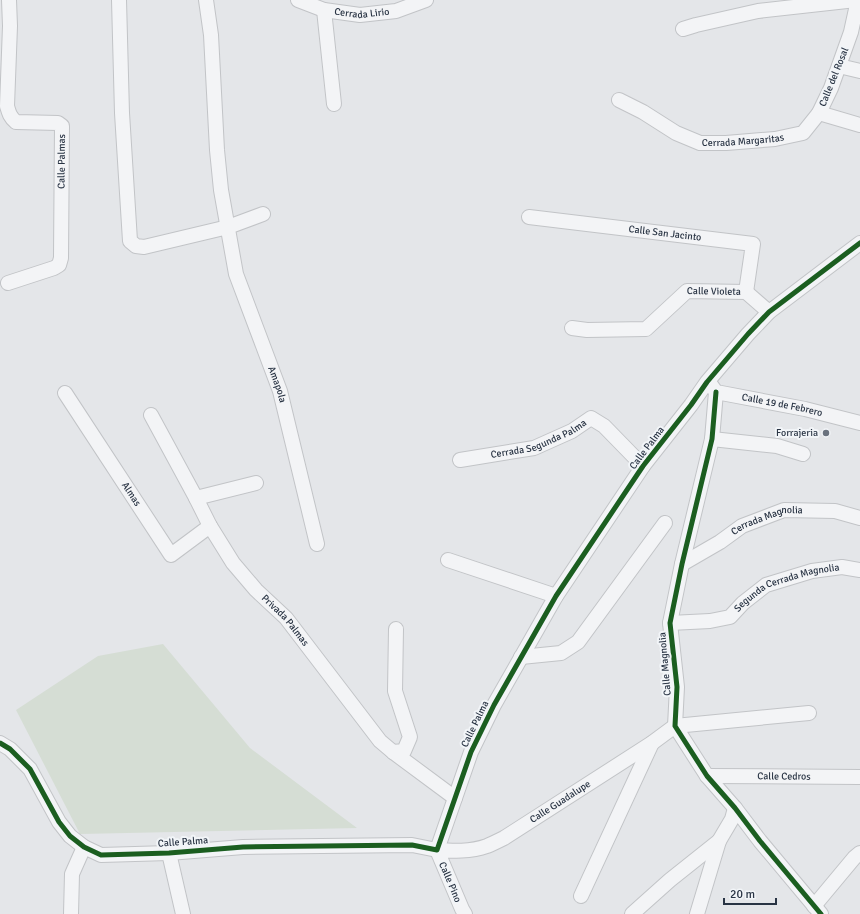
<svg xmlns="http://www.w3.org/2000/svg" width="860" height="914" viewBox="0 0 860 914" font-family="Signika,sans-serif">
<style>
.green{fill:#d5ddd4}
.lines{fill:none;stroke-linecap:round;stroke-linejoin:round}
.minor-casing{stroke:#c2c4c7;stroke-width:16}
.minor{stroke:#f3f4f6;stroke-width:14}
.cycleway-casing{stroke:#f2f5f8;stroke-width:8}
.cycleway{stroke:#1b5e20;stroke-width:5}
.poi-dot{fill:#6a727e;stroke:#f2f5f8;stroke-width:1.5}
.labels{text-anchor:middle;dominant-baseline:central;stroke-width:4;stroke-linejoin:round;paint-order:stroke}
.street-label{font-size:10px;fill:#293444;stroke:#f2f5f8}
.poi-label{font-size:10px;fill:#293444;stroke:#f2f5f8;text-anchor:end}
</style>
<rect width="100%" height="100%" fill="#e4e6e9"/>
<path class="green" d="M163,644L250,748L357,828L80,834L16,710L98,656Z"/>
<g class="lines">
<g class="minor-casing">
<g id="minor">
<path d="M119,0L122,113L130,241L136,246L144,247L228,227L263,214"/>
<path id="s1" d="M206,0L211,35L217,150L221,190L236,274L280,391L317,544"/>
<path id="s2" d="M298,0L324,10L360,15L396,11L426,0"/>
<path d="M858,0L851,32L831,88L819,113L860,125"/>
<path d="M324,10L334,104"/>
<path d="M683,29L696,25L758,11L856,0"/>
<path d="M839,66L860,71"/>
<path id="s3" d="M619,100L643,112L676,133L700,143H726L775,139L803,133L819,113"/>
<path id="s4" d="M529,217L753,244L746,292"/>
<path id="s5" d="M8,283L54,268L59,265L61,258L62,126L58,123L16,122C10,117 9,113 7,106L10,26L9,0"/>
<path id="s6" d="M572,328L587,330L646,329L687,291L746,292L769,312"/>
<path id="s7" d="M711,385L716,392L805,409L860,423"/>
<path d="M716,392L712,439L682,564L670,623L677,687L675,726L707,776L735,808L760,841L821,914"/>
<path id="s8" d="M65,393L171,555L210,526"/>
<path id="s9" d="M151,415L196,498L210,526L233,563L256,590L286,618L380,741L393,752L455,798"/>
<path d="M712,439L777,446L803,454"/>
<path id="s10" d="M460,460L534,448L572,431L591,418L604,426L643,466"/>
<path d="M196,498L256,483"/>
<path d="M448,560L556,596"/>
<path id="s11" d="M682,564L720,542L742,526L784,510L835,511L860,518"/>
<path id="s12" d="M670,623L710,621L730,617L743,603L766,585L812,571L842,567L860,570"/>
<path d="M521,657L561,653L578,642L665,523"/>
<path d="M0,743L10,749L30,769L59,822L70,836L84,847L101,855L169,853L243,847L412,845L437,850L471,752L494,705L556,596L643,466L691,405L707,382L748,334L769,312L860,243"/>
<path d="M393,752L404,751L410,737L395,691L396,629"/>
<path id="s13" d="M707,776L860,777"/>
<path d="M169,853L183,914"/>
<path d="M581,896L652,743"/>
<path d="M814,906L854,858L860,853"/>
<path d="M71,914L72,874L84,847"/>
<path id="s14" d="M465,914L462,909L437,850C453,851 470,852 487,846C492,844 498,841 504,838L652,743L675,726L809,713"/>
<path d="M632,914L670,880L719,841L732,819L735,808"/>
<path d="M697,914L719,841"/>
</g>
</g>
<use href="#minor" class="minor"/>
<g class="cycleway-casing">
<path id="cycleway" d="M716,392L712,439L682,564L670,623L677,687L675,726L707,776L735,808L760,841L821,914
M0,743L10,749L30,769L59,822L70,836L84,847L101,855L169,853L243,847L412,845L437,850L471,752L494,705L556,596L643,466L691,405L707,382L748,334L769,312L860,243"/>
</g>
<use href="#cycleway" class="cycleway"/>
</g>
<circle class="poi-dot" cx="826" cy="433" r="4"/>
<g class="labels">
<g class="street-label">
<text stroke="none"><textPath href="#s2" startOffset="66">Cerrada Lirio</textPath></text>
<text transform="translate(834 77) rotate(-68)">Calle del Rosal</text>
<text stroke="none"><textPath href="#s3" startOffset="135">Cerrada Margaritas</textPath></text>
<text stroke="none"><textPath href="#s5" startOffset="158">Calle Palmas</textPath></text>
<text stroke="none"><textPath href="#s4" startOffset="137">Calle San Jacinto</textPath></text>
<text stroke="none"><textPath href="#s6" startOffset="157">Calle Violeta</textPath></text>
<text stroke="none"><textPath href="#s1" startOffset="394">Amapola</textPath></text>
<text stroke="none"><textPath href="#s7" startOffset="76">Calle 19 de Febrero</textPath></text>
<text stroke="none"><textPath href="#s10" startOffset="82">Cerrada Segunda Palma</textPath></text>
<text transform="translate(647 448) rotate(-53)">Calle Palma</text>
<text stroke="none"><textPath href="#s8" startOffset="121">Almas</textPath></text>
<text stroke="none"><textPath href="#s11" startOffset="97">Cerrada Magnolia</textPath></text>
<text stroke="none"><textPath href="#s12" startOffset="127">Segunda Cerrada Magnolia</textPath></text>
<text stroke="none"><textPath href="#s9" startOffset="247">Privada Palmas</textPath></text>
<text transform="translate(665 664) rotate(-95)">Calle Magnolia</text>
<text transform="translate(475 724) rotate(-64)">Calle Palma</text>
<text stroke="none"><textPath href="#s13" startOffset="77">Calle Cedros</textPath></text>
<text stroke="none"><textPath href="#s14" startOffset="206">Calle Guadalupe</textPath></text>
<text transform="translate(183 842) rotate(-4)">Calle Palma</text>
<text transform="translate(450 882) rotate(67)">Calle Pino</text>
</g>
<g class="poi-label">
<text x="818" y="433">Forrajeria</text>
</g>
</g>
<path d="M724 898v6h52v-6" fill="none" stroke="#293444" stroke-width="2"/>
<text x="730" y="898" font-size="12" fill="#293444" stroke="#f2f5f8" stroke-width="3" paint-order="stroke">20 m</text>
</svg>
